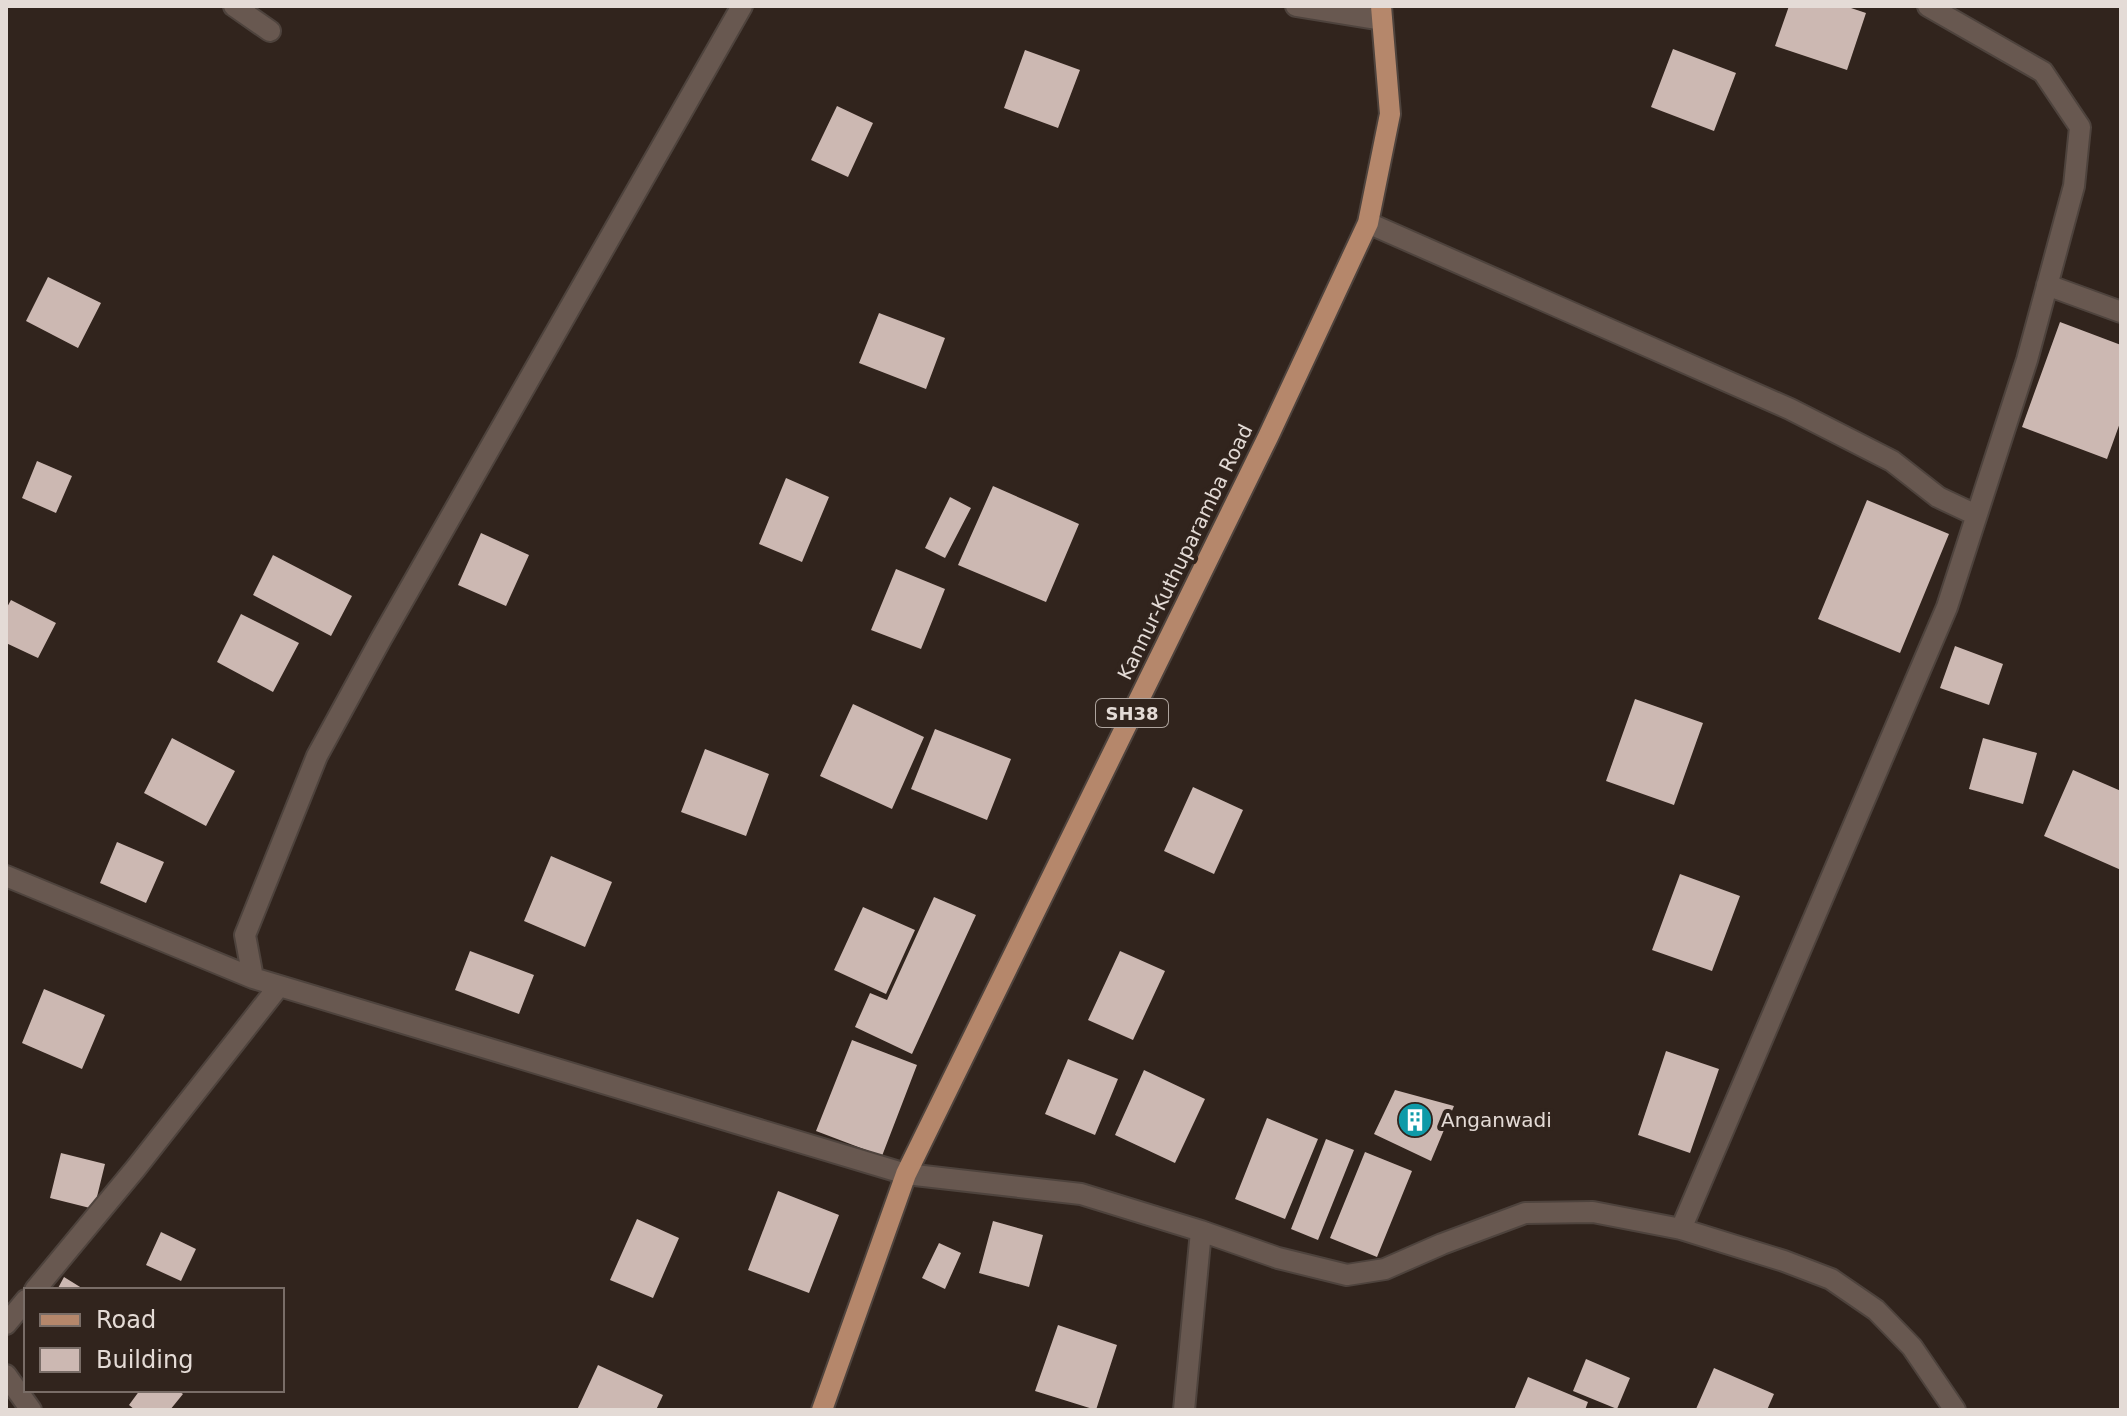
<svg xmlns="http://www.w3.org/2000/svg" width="2127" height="1416" viewBox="0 0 2127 1416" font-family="'DejaVu Sans',sans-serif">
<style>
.building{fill:#ccb8b2}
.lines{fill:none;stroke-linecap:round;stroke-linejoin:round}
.minor-casing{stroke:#4e433d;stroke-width:24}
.major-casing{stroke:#4e433d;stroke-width:24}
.minor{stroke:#685850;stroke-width:20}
.major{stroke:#b5876b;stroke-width:20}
.labels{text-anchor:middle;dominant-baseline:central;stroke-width:8;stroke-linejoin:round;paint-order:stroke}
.shield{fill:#31241d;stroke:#aea49e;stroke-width:2}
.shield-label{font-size:18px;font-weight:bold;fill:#e4dbd6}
.street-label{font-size:20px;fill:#e4dbd6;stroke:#31241d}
.poi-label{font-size:20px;fill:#e4dbd6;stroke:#31241d;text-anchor:start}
</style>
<rect width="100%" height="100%" fill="#31241d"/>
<path class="building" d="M1789,6H1845L1866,13L1847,70L1775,46Z
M1673,49L1736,73L1714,131L1651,107Z
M1025,50L1080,70L1058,128L1004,108Z
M837,106L873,123L848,177L811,160Z
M48,277L101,303L78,348L26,321Z
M879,313L945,338L926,389L859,363Z
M2060,322L2121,345V420L2107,459L2022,427Z
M37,461L72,476L56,513L22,498Z
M786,478L829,497L802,562L759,544Z
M993,486L1079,524L1046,602L958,565Z
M950,497L971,508L945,558L925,548Z
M1867,500L1949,534L1900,653L1818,619Z
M481,533L529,555L506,606L458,585Z
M273,555L352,596L331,636L253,595Z
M896,569L945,589L921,649L871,630Z
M11,600L56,623L38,658L6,643V609Z
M241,614L299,643L273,692L217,662Z
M1955,646L2003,664L1989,705L1940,688Z
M1635,699L1703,723L1674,805L1606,781Z
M853,704L924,737L892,809L820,776Z
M935,729L1011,759L987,820L911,789Z
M172,738L235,771L206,826L144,793Z
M1983,738L2037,753L2023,804L1969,789Z
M705,749L769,774L746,836L681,812Z
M2073,770L2121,791V870L2044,836Z
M1193,787L1243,810L1214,874L1164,851Z
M117,842L164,862L146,903L100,883Z
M551,856L612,882L585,947L524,921Z
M1680,874L1740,896L1712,971L1652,950Z
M934,897L976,915L912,1054L855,1027L870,993L887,1000Z
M863,907L915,930L886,994L834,970Z
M470,951L534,975L519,1014L455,990Z
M1120,951L1165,971L1133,1040L1088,1020Z
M44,989L105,1015L82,1069L22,1043Z
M852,1040L917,1065L882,1156L816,1131Z
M1666,1051L1719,1069L1690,1153L1638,1135Z
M1068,1059L1118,1079L1095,1135L1045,1114Z
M1144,1070L1205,1099L1175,1163L1115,1135Z
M1395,1090L1454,1106L1431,1161L1374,1134Z
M1267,1118L1318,1139L1285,1219L1235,1199Z
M1326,1139L1354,1150L1318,1240L1291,1229Z
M1365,1152L1412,1171L1377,1257L1330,1238Z
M61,1153L105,1164L94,1209L50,1198Z
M778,1191L839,1215L809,1293L748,1270Z
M637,1219L679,1238L653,1298L610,1280Z
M993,1221L1043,1235L1029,1287L979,1273Z
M161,1232L196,1249L181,1281L146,1265Z
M939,1243L961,1253L945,1289L922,1278Z
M64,1277L85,1290H57Z
M1058,1325L1117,1345L1096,1410L1035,1391Z
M1586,1359L1630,1378L1617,1409L1573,1391Z
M598,1365L663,1395L656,1410H577Z
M1714,1368L1774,1394L1767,1410L1696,1409Z
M1528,1377L1588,1402L1585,1410H1514Z
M140,1390H177L183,1394L170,1410H135L129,1405Z"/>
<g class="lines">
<g class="minor-casing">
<path id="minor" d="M234,6L270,31
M742,6L381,639L317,756L245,935L253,978L906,1174L1081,1194L1201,1231L1278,1258L1347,1275L1385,1269L1442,1244L1525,1213L1593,1212L1681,1229L1784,1261L1831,1279L1876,1310L1912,1347L1955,1410
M1296,6L1382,20
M1368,223L1790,409L1892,461L1938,497L1976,515
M2047,285L2121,312
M6,876L253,978
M1681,1229L1947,607L2027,360L2074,186L2080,127L2043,72L1928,6
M35,1290L136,1168L279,986
M6,1324L26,1300
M6,1375L31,1410
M1184,1410L1201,1231"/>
</g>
<g class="major-casing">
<path id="major" d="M822,1410L906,1174L1268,437L1368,223L1390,114L1381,6"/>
</g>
<use href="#minor" class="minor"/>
<use href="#major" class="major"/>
</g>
<defs>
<g id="building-disc" transform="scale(1.8)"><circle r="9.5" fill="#0f9aa8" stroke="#31241d"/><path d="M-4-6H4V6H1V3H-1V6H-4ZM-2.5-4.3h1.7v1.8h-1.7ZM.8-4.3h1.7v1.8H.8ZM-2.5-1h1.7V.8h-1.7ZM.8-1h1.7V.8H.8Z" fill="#fff"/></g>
</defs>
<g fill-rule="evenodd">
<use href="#building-disc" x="1415" y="1120"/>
</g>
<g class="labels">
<rect class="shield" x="1096" y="699" width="72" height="28" rx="6"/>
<g class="shield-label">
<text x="1132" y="713">SH38</text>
</g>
<g class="street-label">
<text transform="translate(1185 552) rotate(-64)">Kannur-Kuthuparamba Road</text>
</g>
<g class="poi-label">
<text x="1441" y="1120">Anganwadi</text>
</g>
</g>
<rect width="2127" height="1416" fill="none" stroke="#e4dbd6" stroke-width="16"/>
<rect x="24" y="1288" width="260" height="104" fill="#31241d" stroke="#796d67" stroke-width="2"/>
<rect x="40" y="1314" width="40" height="12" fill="#b5876b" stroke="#796d67" stroke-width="2"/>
<text x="96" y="1328" font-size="24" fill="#e4dbd6">Road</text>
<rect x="40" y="1348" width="40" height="24" fill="#ccb8b2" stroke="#796d67" stroke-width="2"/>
<text x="96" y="1368" font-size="24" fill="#e4dbd6">Building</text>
</svg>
